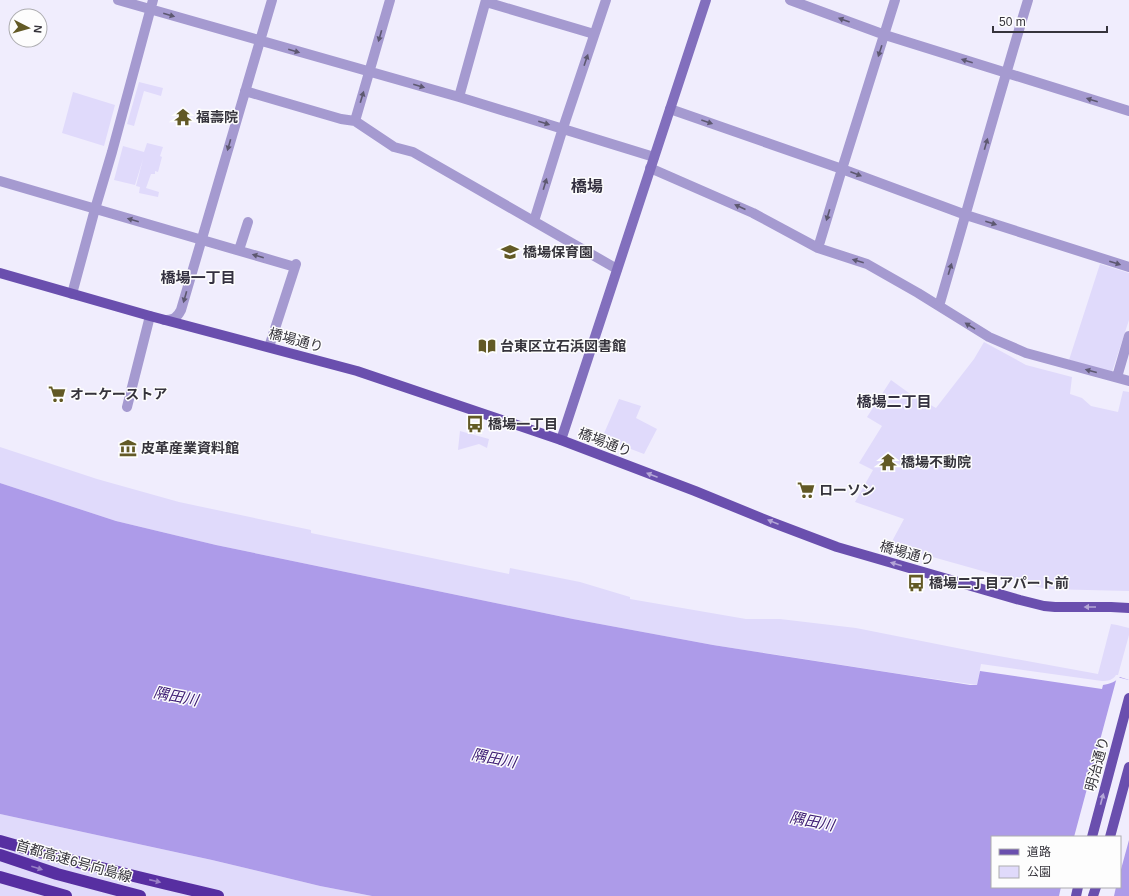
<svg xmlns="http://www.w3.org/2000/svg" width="1129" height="896" viewBox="0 0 1129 896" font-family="Arial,'Noto Sans JP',sans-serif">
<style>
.green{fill:#e0dafb}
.forest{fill:#ad9be9;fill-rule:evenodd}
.pier{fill:#f0edfd}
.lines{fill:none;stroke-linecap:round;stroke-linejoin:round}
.street{stroke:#a59ad0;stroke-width:10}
.secondary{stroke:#826fbd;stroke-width:10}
.primary{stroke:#6a4fae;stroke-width:10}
.highway{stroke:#572fa1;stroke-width:12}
.oneway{fill:#5d5870}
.oneway2{fill:#b4a6d6}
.oneway3{fill:#9981c6}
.labels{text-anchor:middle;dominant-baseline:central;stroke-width:3;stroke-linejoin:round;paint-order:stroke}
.poi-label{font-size:14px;font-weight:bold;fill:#36343c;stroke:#fdfdfd;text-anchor:start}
.street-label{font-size:14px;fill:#36343c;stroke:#fdfdfd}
.neighbourhood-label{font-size:15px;font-weight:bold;fill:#343140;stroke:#fdfdfd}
.water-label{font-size:15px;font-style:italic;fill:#3a1972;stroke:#fdfdfd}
.quarter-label{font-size:16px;font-weight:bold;fill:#343140;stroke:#fdfdfd}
</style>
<rect width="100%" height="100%" fill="#f0edfd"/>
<path class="green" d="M139,82L163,88L161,96L144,91L134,126L127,124Z
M73,92L115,105L104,146L62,133Z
M147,143L163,147L160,156L162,157L158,172L155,171V174H151L146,188L159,192L158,197L139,193L140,187L136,186L143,159L135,185L114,180L123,146L144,152Z
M1100,264L1129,273V320L1112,372L1069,360Z
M984,342L1026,365L1072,377L1070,394L1082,398L1091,406L1118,412L1123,391L1129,392V591L1046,589L890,545L904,519L855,502L873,470L859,463L882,426L867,417L891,380L909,393L936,408L974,359Z
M619,399L641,406L636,418L657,429L644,454L602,438Z
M460,431L489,439L487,448L479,444L458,450Z
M0,447L97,479L179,502L311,530V533L509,574L510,568L580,582L630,597V599L746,619H780L856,628L977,652L1098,674L1111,624L1117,625L1129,628V635L1118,675H1116C1113,680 1108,681 1102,681L981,664L977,685L900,674L713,645L573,619L216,545L116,521L0,483Z
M0,814L212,860L320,886L372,896H0Z"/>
<path class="forest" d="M0,483L116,521L216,545L573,619L713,645L970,685H977L980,671L1102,689L1103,685C1110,684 1115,682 1120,677L1129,680V896H372L320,886L212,860L0,814ZM992,837H1120V887H992Z"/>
<path class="pier" d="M1117,677L1129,680V840L1120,873V837H1074Z
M1061,887H1116L1114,896H1059Z"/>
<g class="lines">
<path class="street" d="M118,0L459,97L654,157
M790,0L885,35L1129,111
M486,2L594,34
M245,91L341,119L355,121L394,147L413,152L617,269
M459,97L486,0
M670,109L842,169L966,215L1129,267
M355,121L390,0
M650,168L753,213L818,248L867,264L918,293L989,337L1026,353L1129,381
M0,181L295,267
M534,221L563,128L606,0
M818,248L842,169L895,0
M239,250L248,222
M72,294L95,209L112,152L153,0
M939,306C969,204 997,102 1028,0
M164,320C173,320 177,318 181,310L272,0
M269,347L296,264
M1117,377L1129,336
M127,407L150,316"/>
<path class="secondary" d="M561,440L706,0"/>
<path class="primary" d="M0,273L150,316L357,371L561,440L695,491L771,522L837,547L1020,600L1044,606L1055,607H1111L1129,608
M1092,837L1129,698
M1110,837L1129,767
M1076,896L1078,887
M1093,896L1096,887"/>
<path class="highway" d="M0,841C72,862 145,879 218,896
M0,855L57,874L140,896
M0,877L66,896"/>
</g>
<defs><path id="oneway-solid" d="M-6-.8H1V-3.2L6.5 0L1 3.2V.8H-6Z"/></defs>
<g class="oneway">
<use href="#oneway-solid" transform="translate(169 15) rotate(16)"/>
<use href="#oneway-solid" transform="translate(844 20) rotate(-160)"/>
<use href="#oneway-solid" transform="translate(380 36) rotate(106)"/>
<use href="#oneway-solid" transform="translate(294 51) rotate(16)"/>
<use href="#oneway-solid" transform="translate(880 51) rotate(108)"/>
<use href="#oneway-solid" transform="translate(586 60) rotate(-71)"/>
<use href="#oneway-solid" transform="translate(967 61) rotate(-163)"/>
<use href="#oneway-solid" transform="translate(419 86) rotate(16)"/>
<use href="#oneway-solid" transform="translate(362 97) rotate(-73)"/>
<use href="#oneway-solid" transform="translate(1092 100) rotate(-163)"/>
<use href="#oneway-solid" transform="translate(707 122) rotate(19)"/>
<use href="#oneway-solid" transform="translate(544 123) rotate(17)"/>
<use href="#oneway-solid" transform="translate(986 144) rotate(-74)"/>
<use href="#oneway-solid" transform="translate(229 145) rotate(106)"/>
<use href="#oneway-solid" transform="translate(856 174) rotate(21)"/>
<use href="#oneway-solid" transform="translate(545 184) rotate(-73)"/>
<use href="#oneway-solid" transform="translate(740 207) rotate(-156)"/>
<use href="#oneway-solid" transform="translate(828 215) rotate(107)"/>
<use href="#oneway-solid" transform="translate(133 220) rotate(-164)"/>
<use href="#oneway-solid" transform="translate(991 223) rotate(18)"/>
<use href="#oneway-solid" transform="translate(258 256) rotate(-164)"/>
<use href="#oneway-solid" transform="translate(858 261) rotate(-164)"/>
<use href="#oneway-solid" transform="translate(1115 263) rotate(17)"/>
<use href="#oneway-solid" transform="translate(950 269) rotate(-73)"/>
<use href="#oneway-solid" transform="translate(185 297) rotate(106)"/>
<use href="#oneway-solid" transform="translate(970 326) rotate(-148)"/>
<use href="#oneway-solid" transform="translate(1091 371) rotate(-165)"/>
</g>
<g class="oneway2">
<use href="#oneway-solid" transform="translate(652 475) rotate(-159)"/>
<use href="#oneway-solid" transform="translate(773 522) rotate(-158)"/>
<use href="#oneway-solid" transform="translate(896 564) rotate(-164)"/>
<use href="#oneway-solid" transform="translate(1090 607) rotate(-180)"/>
<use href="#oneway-solid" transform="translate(1102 799) rotate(-75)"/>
</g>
<g class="oneway3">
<use href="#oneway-solid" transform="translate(37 868) rotate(18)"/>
<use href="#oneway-solid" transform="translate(155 881) rotate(13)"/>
</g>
<defs>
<g id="temple-bare" transform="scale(1.38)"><path d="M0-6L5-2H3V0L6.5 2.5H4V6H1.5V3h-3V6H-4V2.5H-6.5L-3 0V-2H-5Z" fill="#625925" stroke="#fdfdfd" stroke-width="2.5" paint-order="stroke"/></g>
<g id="school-bare" transform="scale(1.38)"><path d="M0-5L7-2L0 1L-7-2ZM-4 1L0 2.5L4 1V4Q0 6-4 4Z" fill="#625925" stroke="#fdfdfd" stroke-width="2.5" paint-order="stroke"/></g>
<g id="library-bare" transform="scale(1.38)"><path d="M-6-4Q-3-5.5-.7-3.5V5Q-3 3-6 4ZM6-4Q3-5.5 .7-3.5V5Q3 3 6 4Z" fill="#625925" stroke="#fdfdfd" stroke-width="2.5" paint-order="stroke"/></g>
<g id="supermarket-bare" transform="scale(1.38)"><path d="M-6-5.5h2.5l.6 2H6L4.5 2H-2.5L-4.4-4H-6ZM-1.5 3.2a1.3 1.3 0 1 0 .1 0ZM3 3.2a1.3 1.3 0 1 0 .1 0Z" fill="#625925" stroke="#fdfdfd" stroke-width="2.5" paint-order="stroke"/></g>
<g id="bus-bare" transform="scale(1.38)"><path d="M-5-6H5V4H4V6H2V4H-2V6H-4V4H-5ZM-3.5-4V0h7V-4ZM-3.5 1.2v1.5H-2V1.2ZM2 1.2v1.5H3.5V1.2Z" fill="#625925" stroke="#fdfdfd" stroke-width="2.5" paint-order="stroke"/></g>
<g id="museum-bare" transform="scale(1.38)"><path d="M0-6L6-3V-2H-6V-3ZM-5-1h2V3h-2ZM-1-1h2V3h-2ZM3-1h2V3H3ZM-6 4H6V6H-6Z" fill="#625925" stroke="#fdfdfd" stroke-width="2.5" paint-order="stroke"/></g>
</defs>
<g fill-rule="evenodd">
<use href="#temple-bare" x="183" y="117"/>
<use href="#school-bare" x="510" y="252"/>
<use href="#library-bare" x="487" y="346"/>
<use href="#supermarket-bare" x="57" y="394"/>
<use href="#bus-bare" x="475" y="424"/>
<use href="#museum-bare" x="128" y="448"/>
<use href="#temple-bare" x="888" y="462"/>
<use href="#supermarket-bare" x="806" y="490"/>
<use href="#bus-bare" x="916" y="583"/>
</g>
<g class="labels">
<g class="poi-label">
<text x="196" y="117">福壽院</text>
<text x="523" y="252">橋場保育園</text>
<text x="500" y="346">台東区立石浜図書館</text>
<text x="70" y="394">オーケーストア</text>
<text x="488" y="424">橋場一丁目</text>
<text x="141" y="448">皮革産業資料館</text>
<text x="901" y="462">橋場不動院</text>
<text x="819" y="490">ローソン</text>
<text x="929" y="583">橋場二丁目アパート前</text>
</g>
<g class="street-label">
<text transform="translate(296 340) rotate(15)">橋場通り</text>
<text transform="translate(605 442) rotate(21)">橋場通り</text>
<text transform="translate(907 553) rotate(16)">橋場通り</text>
<text transform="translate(1097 764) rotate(-75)">明治通り</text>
<text transform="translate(74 861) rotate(16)">首都高速6号向島線</text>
</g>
<g class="neighbourhood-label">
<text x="198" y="277">橋場一丁目</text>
<text x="894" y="401">橋場二丁目</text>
</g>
<g class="water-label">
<text transform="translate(176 696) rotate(11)">隅田川</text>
<text transform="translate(494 758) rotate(11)">隅田川</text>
<text transform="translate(812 821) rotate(11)">隅田川</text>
</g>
<g class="quarter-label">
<text x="587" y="186">橋場</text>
</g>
</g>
<rect x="991" y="836" width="130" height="52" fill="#fdfdfd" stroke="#adadb0"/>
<rect x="999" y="849" width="20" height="6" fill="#6a4fae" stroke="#adadb0"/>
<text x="1027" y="856" font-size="12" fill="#36343c">道路</text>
<rect x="999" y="866" width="20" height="12" fill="#e0dafb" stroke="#adadb0"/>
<text x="1027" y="876" font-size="12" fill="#36343c">公園</text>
<g transform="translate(28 28) rotate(96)"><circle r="19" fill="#fdfdfd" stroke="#adadb0"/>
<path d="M0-3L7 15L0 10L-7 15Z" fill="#625925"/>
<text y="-6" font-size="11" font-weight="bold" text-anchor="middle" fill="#36343c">N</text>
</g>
<path d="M993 26v6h114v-6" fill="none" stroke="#36343c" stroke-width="2"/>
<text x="999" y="26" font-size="12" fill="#36343c" stroke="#fdfdfd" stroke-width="3" paint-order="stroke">50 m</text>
</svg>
